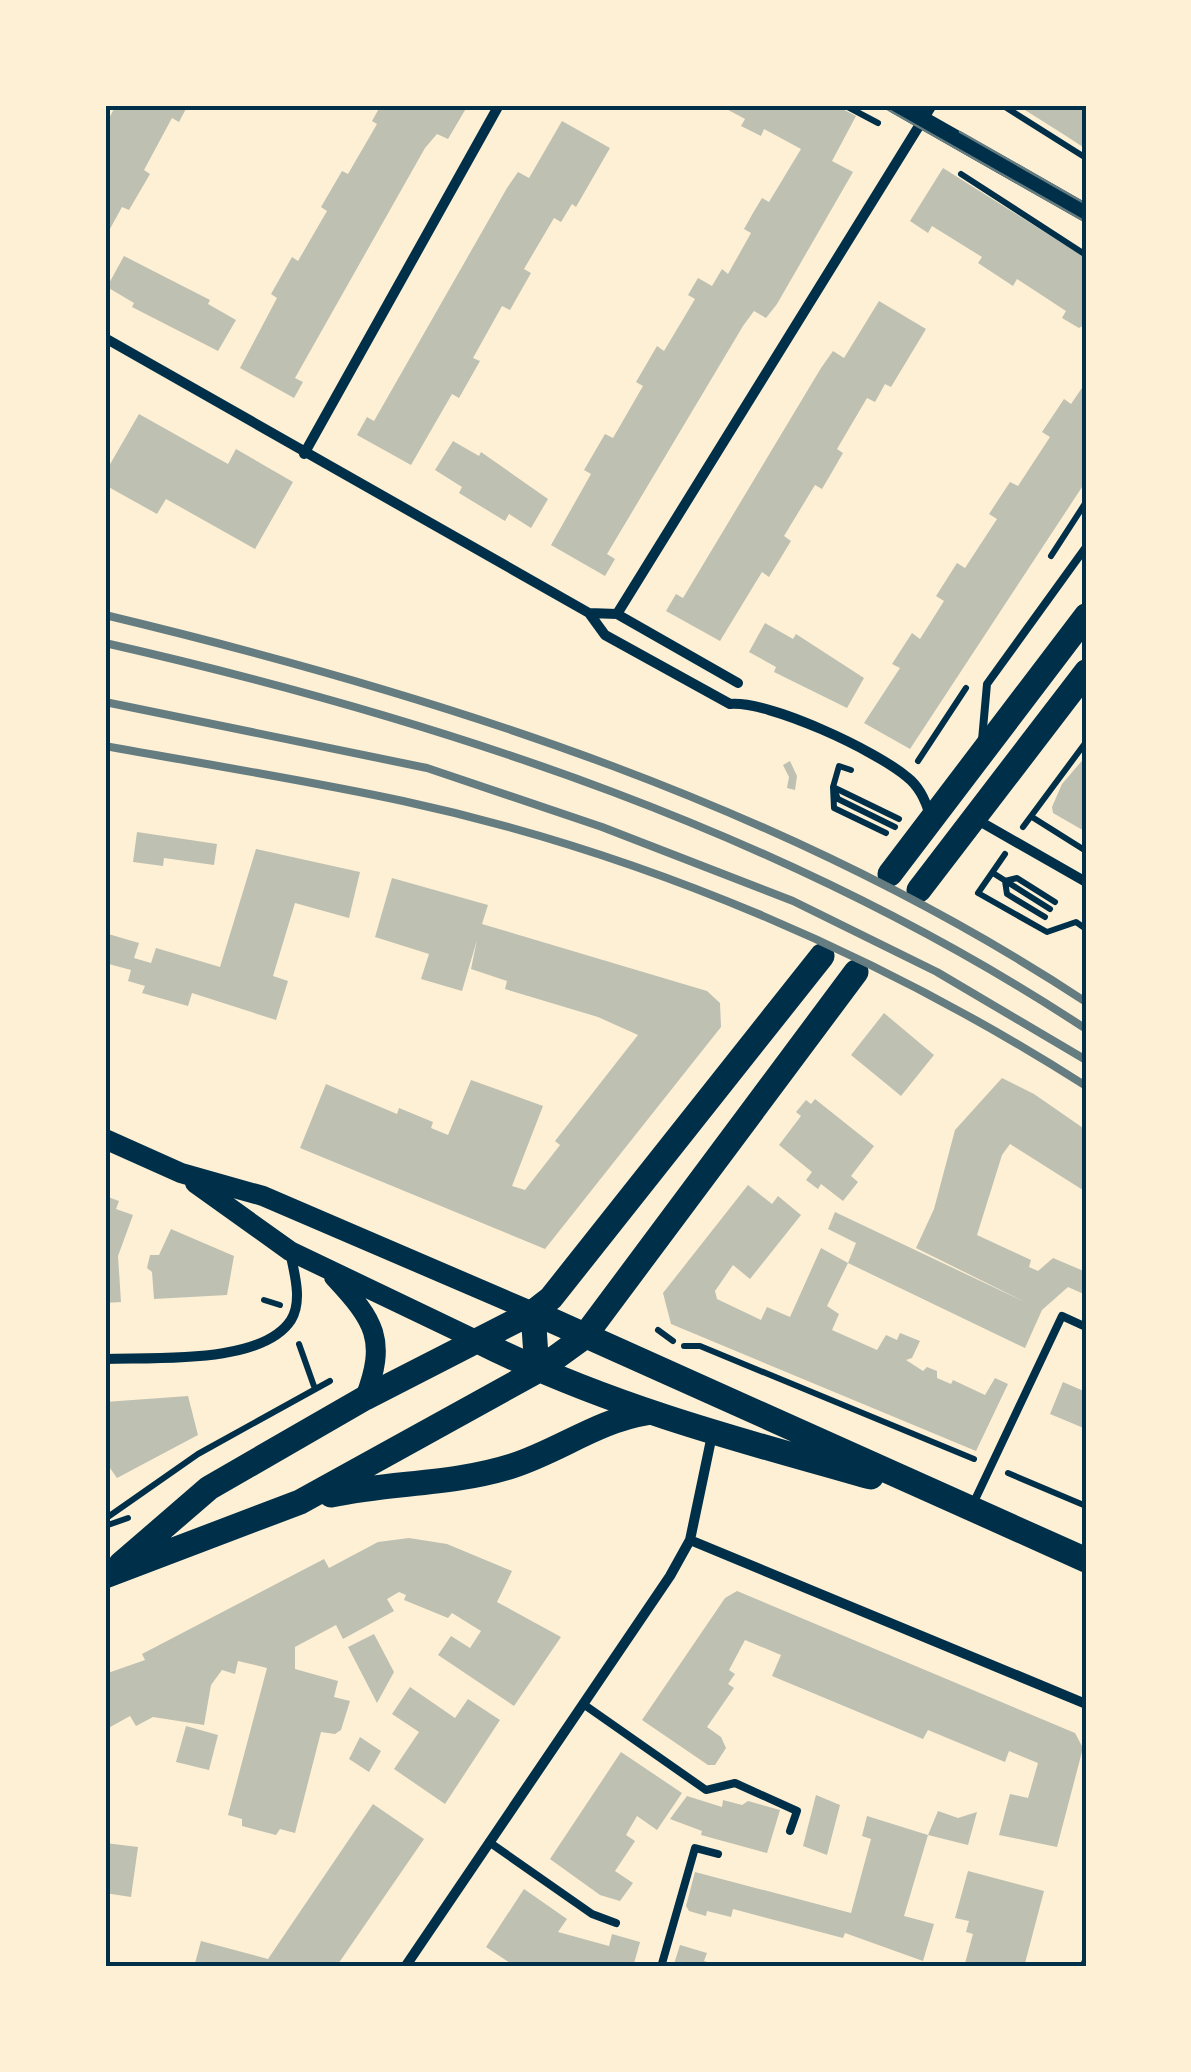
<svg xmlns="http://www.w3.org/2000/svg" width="1191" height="2072" viewBox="0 0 1191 2072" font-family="Ubuntu,sans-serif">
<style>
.building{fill:#bec0b2}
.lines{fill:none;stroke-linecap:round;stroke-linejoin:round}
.path{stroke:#003049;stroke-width:6}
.service{stroke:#003049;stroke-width:8}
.minor{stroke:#003049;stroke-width:10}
.tertiary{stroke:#003049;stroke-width:18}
.secondary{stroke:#003049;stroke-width:20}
.primary{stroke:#003049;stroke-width:25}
.tram{stroke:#657d81;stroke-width:2.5}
.rail{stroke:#657d81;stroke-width:8}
.neatline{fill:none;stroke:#003049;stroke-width:4}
</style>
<rect width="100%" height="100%" fill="#fdf0d5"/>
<path class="building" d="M116,105H188L179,122L172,118L144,170L150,174L129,210L122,207L105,238V126Z
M381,105L394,110L397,105H468L448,139L437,134L425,148L295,378L303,382L294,398L240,368L277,298L271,294L292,257L298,261L327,211L321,207L342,171L348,174L377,124L372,121Z
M719,105H835L856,116L832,161L853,172L777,304L766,318L754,311L743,326L607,554L615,559L605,576L551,545L591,474L584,470L605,434L613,438L643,386L636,382L657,346L664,351L695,299L688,295L698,278L712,286L722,269L728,274L751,233L744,229L753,213L762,198L769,202L801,149L764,129L761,136L741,126L745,119Z
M1017,105H1086V149L1063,134Z
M562,121L610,148L576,207L572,204L561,222L554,218L524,269L531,273L510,310L502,306L473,358L480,361L459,398L452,394L411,465L357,435L367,417L374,421L507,188L518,172L529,178Z
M943,168L1086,258V324L1079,328L1062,318L1066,311L1017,279L1013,286L978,263L982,257L932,226L928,233L910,221Z
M124,256L210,300L208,304L236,320L218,351L132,307L134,303L107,287Z
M879,301L926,329L891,387L885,384L875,402L867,398L837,449L843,453L832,472L822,489L815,485L784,536L791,541L769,577L762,572L720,641L666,611L676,594L683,598L821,368L833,351L844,358Z
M1086,382V481L910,749L864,723L900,668L892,664L912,633L920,639L944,601L936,596L957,563L965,568L997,519L989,514L1010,482L1018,486L1050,437L1042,432L1064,399L1071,404Z
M139,414L228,464L236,449L293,482L255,549L166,499L157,514L105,485V473Z
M453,441L479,456L481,452L548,499L531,528L509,514L505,521L459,493L462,487L435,470Z
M765,623L793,639L796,634L864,678L847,708L774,672L776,667L749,652Z
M1086,756V832L1053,813L1052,807L1062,784Z
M790,761L797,776L795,790L787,788L789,777L783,765Z
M137,832L217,844L214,865L164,858L163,866L133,862Z
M256,849L360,872L349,918L295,903L273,976L288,981L276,1020L192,993L188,1006L142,993L145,986L128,981L131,970L105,963V933L139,943L134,958L151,963L156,948L220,967Z
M392,878L488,905L482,924L707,991L720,1003L721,1027L545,1249L300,1148L326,1084L397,1114L399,1108L433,1122L431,1128L448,1135L471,1080L543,1106L512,1186L525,1190L560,1145L555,1141L638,1035L598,1017L505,989L507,981L471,969L477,940L462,991L421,979L429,954L375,937Z
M884,1013L934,1055L901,1096L851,1055Z
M1002,1078L1034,1094L1086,1130V1192L1010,1144L1002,1155L977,1235L1031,1260L1029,1267L1038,1271L1053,1258L1086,1272V1295L1068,1287L1042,1310L1025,1348L848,1263L827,1306L839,1314L832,1330L877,1350L886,1335L897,1340L900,1333L920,1341L912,1358L906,1360L923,1371L927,1367L937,1371V1378L951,1384L953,1380L985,1395L995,1378L1008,1384L976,1451L671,1324L663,1293L748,1185L772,1204L778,1196L801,1215L750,1279L733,1265L715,1291L717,1299L761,1320L767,1307L790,1317L821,1248L848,1263L856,1243L828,1229L835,1212L1029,1304L916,1248L934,1209L955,1130Z
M815,1099L874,1146L851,1176L858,1182L843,1201L821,1184L818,1189L806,1180L812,1172L779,1145L801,1116L796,1112L806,1100L811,1104Z
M105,1196L119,1201L116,1209L133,1215L118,1256L121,1302L105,1303Z
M171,1229L234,1256L227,1295L154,1299L152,1272L147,1268L150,1255H159Z
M1063,1382L1086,1392V1429L1050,1414Z
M188,1396L198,1435L117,1478L105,1461V1402Z
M409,1538L447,1544L512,1571L497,1602L561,1637L514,1706L438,1655L451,1636L470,1648L481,1631L452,1613L448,1618L404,1600L406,1595L399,1592L387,1599L394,1611L343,1639L336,1625L295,1647V1669L338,1681L334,1697L350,1701L341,1730L335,1734L321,1732L295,1833L280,1829L276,1835L242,1826V1819L228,1815L267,1668L238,1661L235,1674L222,1670L211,1685L204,1725L153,1717L136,1726L130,1716L105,1730V1674L145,1660L142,1654L324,1559L329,1568L378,1542Z
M737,1591L1075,1733L1083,1748L1057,1847L999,1835L1010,1794L1028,1798L1038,1763L1009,1751L1005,1762L928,1730L923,1739L772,1676L781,1655L745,1640L729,1670L735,1674L728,1684L734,1688L707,1727L721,1737L726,1748L715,1765H708L642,1720L725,1598Z
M374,1634L394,1672L377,1703L348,1647Z
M410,1687L455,1718L468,1699L500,1720L445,1804L394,1769L419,1732L392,1714Z
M186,1726L218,1735L209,1770L176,1762Z
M360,1737L381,1751L369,1772L349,1759Z
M621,1752L682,1793L657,1830L637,1816L626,1835L635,1841L615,1871L633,1883L620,1901L600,1895L550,1859Z
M816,1795L840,1805L827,1855L803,1846Z
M687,1796L722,1807L723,1800L742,1805L748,1801L780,1810L767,1853L701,1835L702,1831L670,1819Z
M373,1804L424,1839L336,1967H194L201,1941L268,1959Z
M938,1811L958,1818L977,1812L968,1845L928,1835L904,1916L934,1924L923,1961L845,1933L843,1938L733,1909L731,1917L707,1911L706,1916L689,1911L686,1906L695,1872L851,1913L871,1839L862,1836L867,1816L928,1835Z
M105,1843L138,1847L131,1897L105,1893Z
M968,1871L1044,1891L1024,1967H964L973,1934L966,1932L969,1921L955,1918Z
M524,1889L567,1919L558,1932L609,1946L612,1934L640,1942L633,1967H516L486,1947Z
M680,1945L707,1953L704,1961L723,1967H673Z"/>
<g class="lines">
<path class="path" d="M844,105L878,123
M1002,105L1086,158
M961,174L1086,255
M1051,556L1086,502
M918,761L966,688
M851,770L839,766L833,787L838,799L895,827
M1032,817L1086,851
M1023,827L1086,742
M886,833L834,808L833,787L899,819
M1005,854L978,893L1047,932L1076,922L1086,929
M993,873L1050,909
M1045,917L1007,894L1005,881L1017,878L1055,902
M264,1300L280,1305
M658,1330L673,1341
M299,1344L315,1389
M684,1346H700L974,1459
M1008,1473L1086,1506
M105,1519L198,1454L330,1381
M105,1526L128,1518"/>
<path class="service" d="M982,740L987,684L1086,547
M973,1504L1062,1316L1086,1327
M586,1706L706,1790L735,1783L797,1811L790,1831
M489,1842L592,1914L616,1923
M661,1967L695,1848L718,1854"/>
<path class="minor" d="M105,338L589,613L605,635L730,704C770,701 875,750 907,777C920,787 926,801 930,816
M304,454L499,105
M589,613L617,614L738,683
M617,614L932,105
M974,818L1086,882
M105,1359C153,1357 262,1365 291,1320C303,1301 294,1272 290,1252
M690,1540L1086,1704
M405,1967L670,1576L690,1540L712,1435
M1085,1967L1086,1963"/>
<path class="tertiary" d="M896,105L1086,213"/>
<path class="secondary" d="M105,1139L181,1173L263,1196L533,1312
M195,1183L290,1251L478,1341
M334,1277C375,1321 387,1340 365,1398"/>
<path class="primary" d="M890,874L1086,616
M919,890L1086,672
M533,1312L1086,1560
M533,1312L537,1371
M478,1341C603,1404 737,1440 871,1477
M331,1495C391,1482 452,1485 512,1466C559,1451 597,1421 646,1413
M121,1564L209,1488L365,1398L533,1312L551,1298L822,956
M105,1576L300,1502L537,1371L584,1337L856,972"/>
<path class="tram" d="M880,105L1086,222
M960,132L1086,204"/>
<path class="rail" d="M105,615C447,697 790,807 1086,1002
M105,643C448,721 790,834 1086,1029
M105,702L427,768L602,827L793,901L937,972L1086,1060
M105,746C204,764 305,780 403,801C644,853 879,954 1086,1086"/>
</g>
<rect width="1191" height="2072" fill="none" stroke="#fdf0d5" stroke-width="215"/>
<rect x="108" y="108" width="976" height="1856" class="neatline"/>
</svg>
